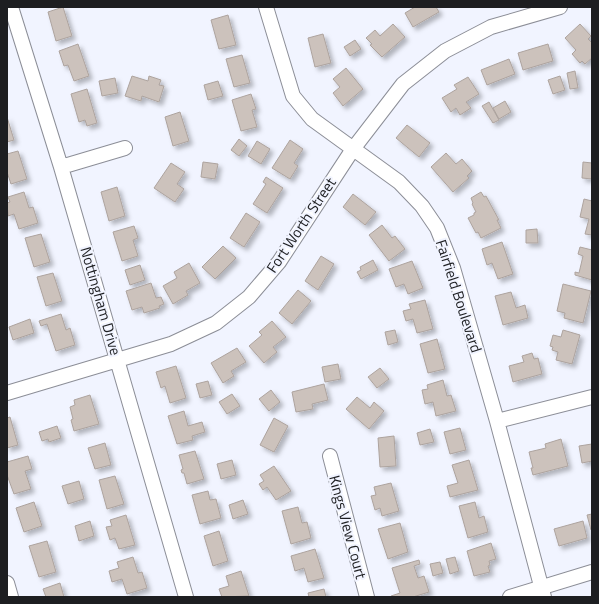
<svg xmlns="http://www.w3.org/2000/svg" width="599" height="604" viewBox="0 0 599 604" font-family="'Titillium Web',sans-serif">
<style>
.building{fill:#ccc2bc;stroke:#ada39e;filter:url(#shadow)}
.lines{fill:none;stroke-linecap:round;stroke-linejoin:round}
.street-casing{stroke:#8c8e97;stroke-width:16}
.street{stroke:#fff;stroke-width:14}
.labels{text-anchor:middle;dominant-baseline:central;stroke-width:4;stroke-linejoin:round;paint-order:stroke}
.street-label{font-size:15px;fill:#1d1e21;stroke:#f1f4ff}
</style>
<defs>
<filter id="shadow"><feDropShadow dx="3.5" dy="3.5" stdDeviation="2" flood-color="#0004"/></filter>
</defs>
<rect width="100%" height="100%" fill="#f1f4ff"/>
<path class="building" d="M63,7L72,36L56,41L48,12Z
M415,7H436L439,12L413,27L405,13Z
M228,15L236,45L219,49L211,20Z
M393,24L405,37L382,57L370,45L372,44L366,38L375,30L380,36Z
M580,24L591,36L588,39L592,43V58L585,64L582,61L580,63L572,54L576,50L565,38Z
M323,34L331,63L315,67L308,38Z
M355,40L361,49L350,56L344,47Z
M78,44L89,76L74,81L68,65L64,66L59,51Z
M548,44L553,61L523,70L518,53Z
M242,55L250,83L234,87L226,59Z
M509,59L515,74L487,85L481,70Z
M346,68L363,89L343,106L333,93L340,87L333,79Z
M575,71L578,88L570,89L567,73Z
M132,76L148,81L149,76L161,80L159,85L164,86L159,102L142,96L141,101L125,96Z
M560,76L565,90L553,94L548,80Z
M468,77L479,94L466,102L471,108L460,115L456,108L451,112L442,98L457,89L454,85Z
M115,78L118,93L102,96L99,81Z
M218,81L223,96L208,100L204,85Z
M87,89L97,123L87,126L85,120L79,122L71,94Z
M251,94L256,109L252,110L257,127L241,131L232,100Z
M505,101L511,112L499,119L493,108Z
M489,102L499,120L493,123L482,106Z
M180,112L189,141L173,146L165,117Z
M7,117L14,140L7,142Z
M407,125L430,143L419,157L396,138Z
M239,139L247,146L239,156L231,150Z
M290,140L303,149L294,163L298,166L290,179L272,168Z
M257,141L270,149L261,164L248,156Z
M18,151L27,179L11,184L7,172V154Z
M446,153L456,164L462,159L472,171L467,176L469,178L453,192L431,167Z
M203,162L218,164L215,179L201,177Z
M583,162L592,163V179L582,178Z
M171,163L185,172L177,184L184,189L175,202L154,188Z
M266,177L283,188L267,213L253,204L266,184L263,182Z
M117,187L125,216L109,221L101,192Z
M24,192L29,208L33,207L38,223L19,229L14,214L8,216L7,203L10,202L8,197Z
M481,192L484,197L486,196L499,220H497L501,228L481,238L478,232L476,233L468,218L474,215V213L476,212L472,204L473,203L471,198Z
M353,194L376,212L365,225L343,207Z
M584,199L592,201V235L585,234L589,219L580,217Z
M246,213L260,222L244,247L230,238Z
M382,225L392,238L395,236L405,249L389,261L369,235Z
M134,226L138,238L133,240L138,256L122,261L113,232Z
M537,229L538,243H526V230Z
M41,234L50,262L34,267L25,238Z
M502,242L513,274L498,279L492,263L487,265L482,249Z
M223,246L236,258L215,279L202,267Z
M580,247L592,250V280L575,275V272L579,273L583,256L578,254Z
M321,256L334,264L318,290L305,281Z
M373,260L378,270L361,279L357,272L361,270L360,267Z
M412,261L423,288L408,294L404,284L396,287L389,269Z
M189,263L200,283L186,291L188,295L173,304L163,286L177,278L174,272Z
M140,265L145,280L130,285L125,270Z
M53,273L62,301L46,306L37,277Z
M151,283L156,298L161,297L164,304L159,306L160,308L144,313L142,307L132,310L126,291Z
M563,284L591,291L583,323L564,318L565,313L557,311Z
M298,290L311,301L292,324L279,313Z
M511,292L516,308L525,305L528,318L503,325L495,296Z
M425,300L433,329L417,333L413,319L406,321L403,311L411,309L409,304Z
M61,314L66,330L70,328L75,345L56,351L47,324L41,326L39,321Z
M30,319L34,333L13,340L9,327Z
M272,321L286,337L273,347L277,352L264,363L249,346L262,335L259,332Z
M395,330L398,342L388,345L385,332Z
M563,330L580,335L572,364L556,360L558,352L552,350L553,347L550,346L553,335L561,337Z
M437,339L445,369L428,373L420,344Z
M237,348L246,362L231,371L234,376L223,383L211,363Z
M532,353L534,359L538,358L542,374L513,382L509,366L524,362L522,356Z
M338,364L341,379L325,382L322,367Z
M176,366L186,398L170,403L165,386L161,388L156,372Z
M380,368L389,379L377,388L368,377Z
M443,380L447,396L451,395L456,411L436,416L433,402L425,404L422,390L428,389L427,385Z
M208,381L212,395L200,398L196,384Z
M324,384L328,400L312,404L313,409L296,412L292,392Z
M271,390L280,402L269,411L259,399Z
M232,394L240,406L227,414L219,402Z
M90,395L99,424L74,431L71,420L73,419L70,407L75,405L74,400Z
M357,397L370,408L374,402L384,411L369,429L346,409Z
M184,411L188,426L202,422L205,432L192,436L193,440L177,444L168,416Z
M10,417L18,445L7,448V418Z
M274,418L288,426L274,452L260,445Z
M57,426L61,438L49,442L48,439L42,441L39,432Z
M460,428L466,450L450,454L444,432Z
M430,429L434,442L420,445L417,433Z
M394,436L396,466L380,467L378,438Z
M561,439L568,466L533,475L531,468H533L529,452L546,448L545,444Z
M105,443L111,465L95,469L88,448Z
M592,444V461L582,463L579,446Z
M195,451L204,479L187,484L184,473H182L181,470L183,469L179,455Z
M28,456L32,469L25,471L31,489L14,494L7,475V462Z
M232,460L236,475L221,479L217,464Z
M469,460L478,490L450,497L447,486L458,483L452,465Z
M274,466L291,491L276,500L267,487L263,490L259,484L264,481L260,475Z
M115,476L124,504L107,509L99,480Z
M79,481L84,499L68,504L62,486Z
M391,483L399,511L382,516L380,508L375,510L371,496L376,495L374,487Z
M208,491L210,500L216,499L221,518L200,524L192,495Z
M243,500L248,514L233,519L229,505Z
M34,502L42,526L24,532L16,508Z
M475,502L479,518L484,516L488,532L468,538L459,506Z
M298,507L302,523L307,522L311,538L291,544L282,511Z
M592,514V530H591L587,515Z
M126,515L135,545L119,549L115,538L110,540L106,527L112,526L110,520Z
M90,521L94,536L79,541L75,526Z
M583,521L587,538L559,546L554,529Z
M400,523L408,552L388,559L378,529Z
M219,531L228,561L213,566L204,536Z
M47,541L56,572L39,577L29,546Z
M491,543L496,559L489,561L490,565L488,566L490,572L474,576L467,551Z
M315,549L324,578L308,582L304,568L295,571L291,556Z
M133,557L138,573L142,572L147,588L127,594L122,579L112,582L109,571L119,568L117,562Z
M455,557L459,571L450,574L446,559Z
M419,560L420,564L414,566L418,578L424,576L429,592L413,597H391V596L400,593L392,568Z
M440,562L443,573L433,576L430,564Z
M241,571L249,596L222,597L219,589L229,586L226,576Z
M60,583L64,597H46L43,589Z
M324,589L326,597H309L308,593Z"/>
<g class="lines">
<g class="street-casing">
<path id="street" d="M11,7L61,167L186,597
M266,7L293,96L312,119L399,182L422,206L437,228L453,268L497,421L544,597
M61,167L125,148
M7,393L171,344L216,323L249,297L279,262L353,149L403,84L445,51L491,27L560,7
M497,421L592,397
M330,456L367,597
M7,583L11,597
M510,597L592,572"/>
</g>
<use href="#street" class="street"/>
</g>
<g class="labels">
<g class="street-label">
<text transform="translate(301 225) rotate(-56)">Fort Worth Street</text>
<text transform="translate(459 296) rotate(72)">Fairfield Boulevard</text>
<text transform="translate(101 301) rotate(74)">Nottingham Drive</text>
<text transform="translate(348 527) rotate(75)">Kings View Court</text>
</g>
</g>
<rect width="599" height="604" fill="none" stroke="#1d1e21" stroke-width="16"/>
</svg>
